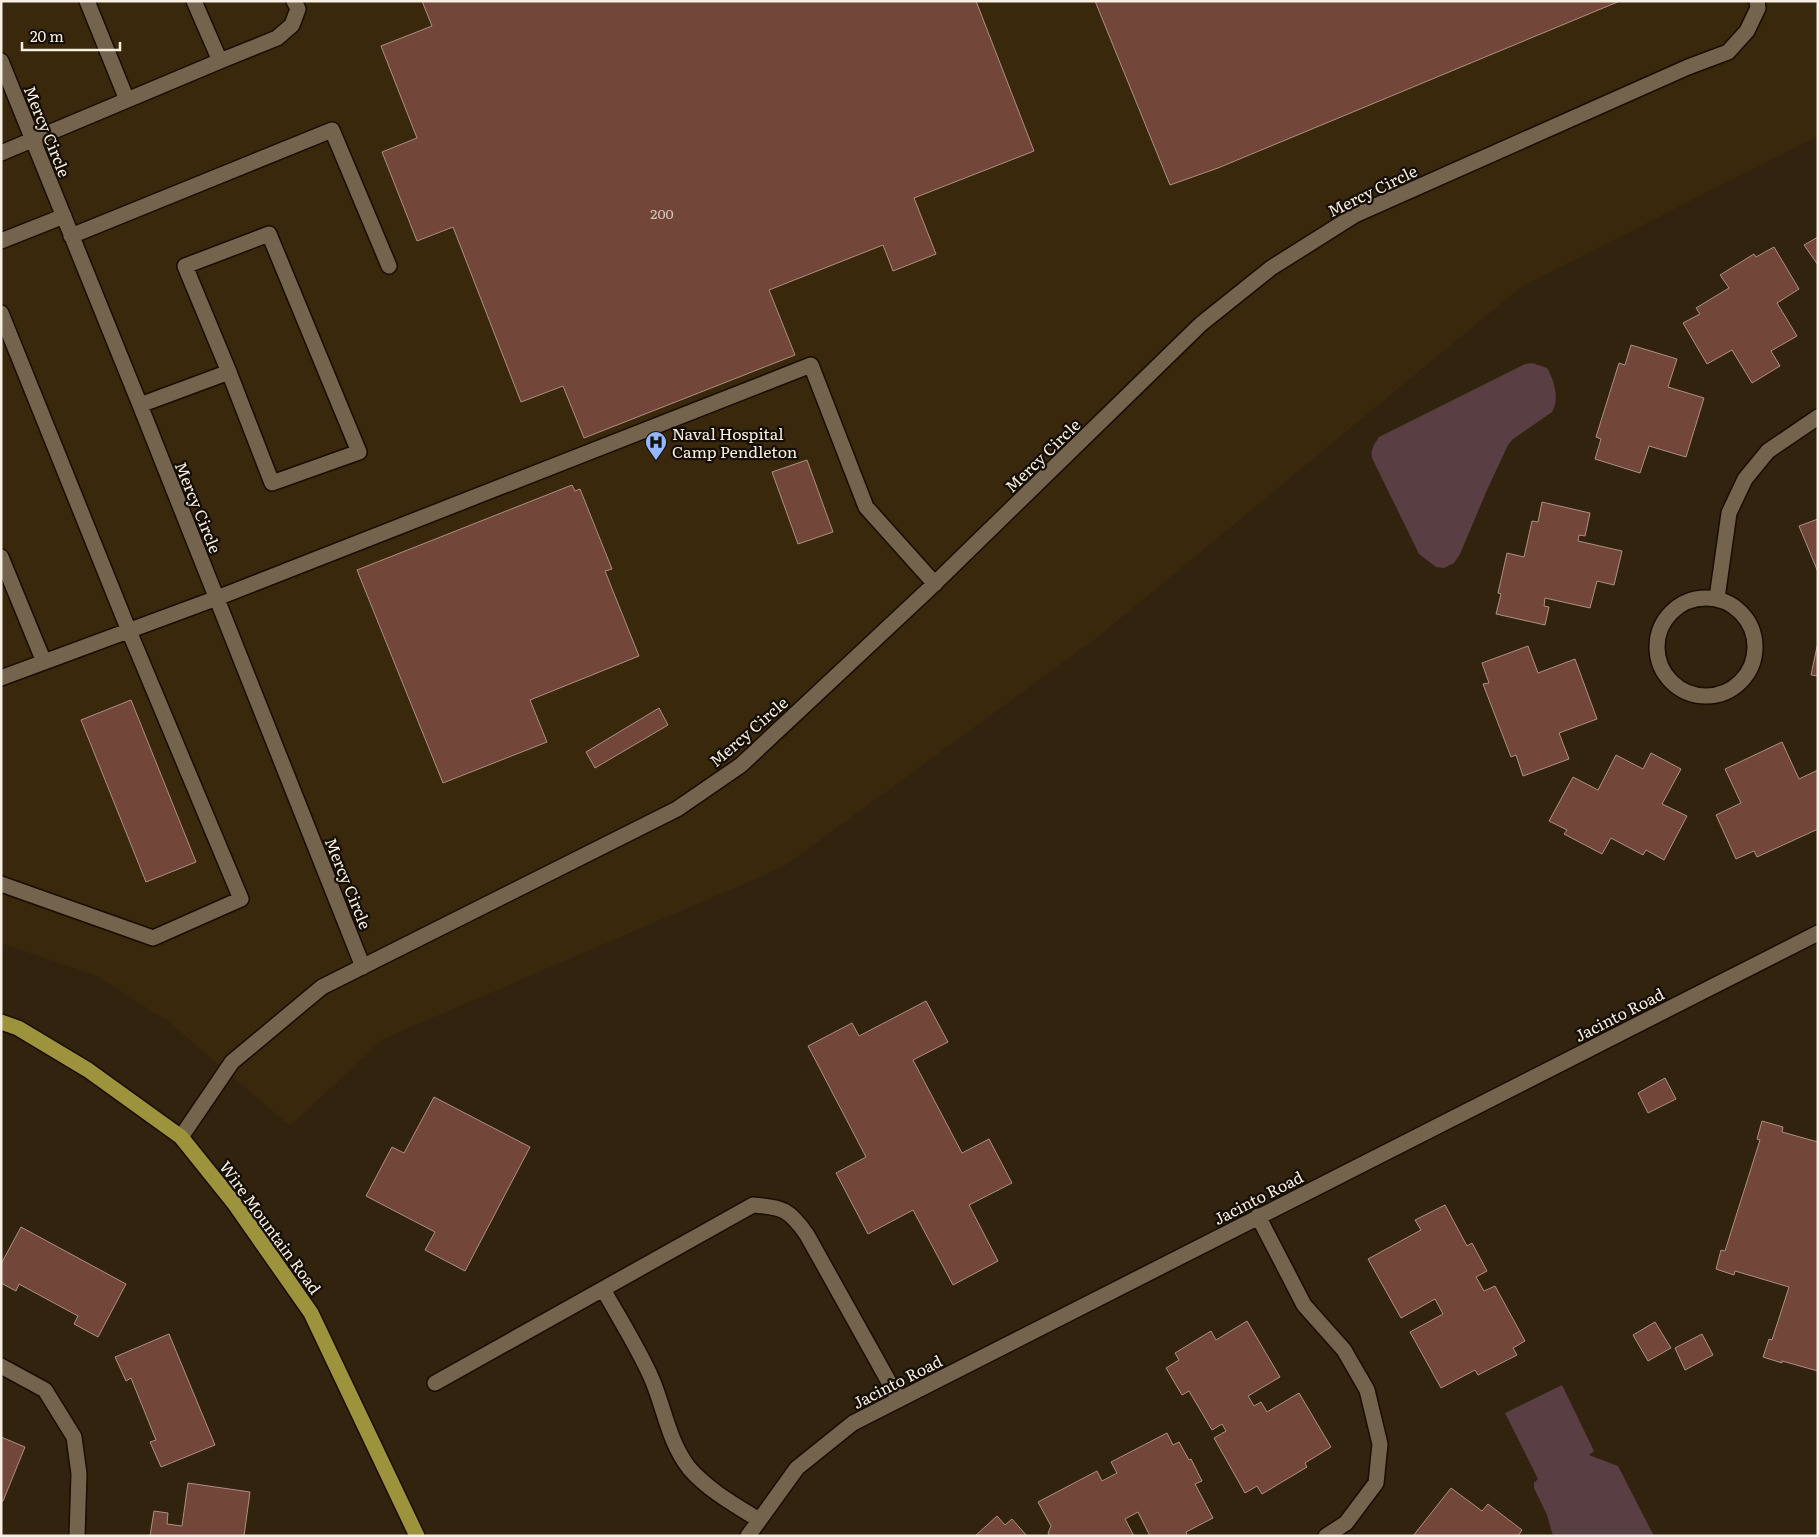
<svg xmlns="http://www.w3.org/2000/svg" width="1819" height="1537" viewBox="0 0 1819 1537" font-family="Literata,serif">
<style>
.built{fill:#3a280d}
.green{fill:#593e43}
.building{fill:#724739;stroke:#ad8f85}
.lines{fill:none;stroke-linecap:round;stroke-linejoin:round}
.minor-casing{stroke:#190c00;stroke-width:18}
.major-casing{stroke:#190c00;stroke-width:18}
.minor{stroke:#74634d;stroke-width:15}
.major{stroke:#9d933d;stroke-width:15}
.labels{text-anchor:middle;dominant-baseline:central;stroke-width:4.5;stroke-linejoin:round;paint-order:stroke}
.number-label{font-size:14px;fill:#d6c4b8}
.street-label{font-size:16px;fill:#f8eee2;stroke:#140e06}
.poi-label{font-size:16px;fill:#f8eee2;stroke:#140e06;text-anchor:start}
</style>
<rect width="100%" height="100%" fill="#32230f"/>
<path class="built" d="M1,1H1818V136L1521,287L1099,636L783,867L383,1039L290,1126L169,1022L97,976L1,943Z"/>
<path class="green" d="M1532,363L1547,368C1554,380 1560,399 1552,412L1513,439L1508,445L1487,490L1460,554L1454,563L1444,568L1436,567L1419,554L1373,460C1369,451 1374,445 1379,437L1525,364Z
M1562,1385L1594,1451L1589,1455L1618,1466L1654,1536H1553L1547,1515L1534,1488V1483L1538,1479L1505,1413Z"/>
<path class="building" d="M422,1H976L1034,151L914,198L936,254L893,271L883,245L769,290L795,355L584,438L563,386L521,402L453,227L417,241L382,152L417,138L381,46L432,26Z
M1095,1H1620L1218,168L1170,185Z
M1818,237V265L1804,245Z
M1774,247L1799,289L1777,303L1797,336L1771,351L1780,366L1752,383L1732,350L1707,364L1683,323L1700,314L1696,308L1729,288L1720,275L1754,254L1756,257Z
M1631,345L1677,359L1668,387L1704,398L1686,457L1649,446L1640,473L1595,459L1601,439L1596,437L1619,363L1625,365Z
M807,460L833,532L798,544L772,472Z
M572,485L575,491L580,489L612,569L605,571L639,656L530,700L547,742L443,783L357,570Z
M1542,502L1590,513L1585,536L1579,535L1578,541L1622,551L1614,585L1597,581L1590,608L1545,598L1544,606L1549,607L1545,625L1496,614L1501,594L1498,593L1507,553L1524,557L1532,521L1538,522Z
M1818,519V572L1799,526Z
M1818,642V676L1811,675Z
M1528,646L1538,673L1575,659L1597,719L1559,733L1569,759L1523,776L1516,755L1511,757L1483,684L1489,683L1482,663Z
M131,700L196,862L146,882L81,720Z
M659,708L668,725L595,768L586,752Z
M1782,742L1799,779L1818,770V829L1757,857L1754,851L1736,859L1716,815L1741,803L1725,769Z
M1651,753L1681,769L1662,804L1687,816L1664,860L1646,850L1643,855L1611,838L1602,854L1564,834L1567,830L1549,821L1573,777L1598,790L1616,755L1643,769Z
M926,1001L948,1042L913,1060L962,1153L989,1139L1012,1183L969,1205L998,1261L953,1285L913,1210L868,1234L836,1173L866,1157L808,1046L852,1023L859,1036Z
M1665,1078L1676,1099L1648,1113L1638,1093Z
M434,1097L530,1147L465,1271L425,1250L435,1232L366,1196L392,1147L404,1153Z
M1762,1121L1783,1127L1782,1132L1818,1142V1371L1782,1361V1363L1763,1357L1769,1339L1772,1340L1789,1287L1735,1271L1734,1275L1716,1269L1721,1250L1725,1251L1760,1140L1757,1139Z
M1445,1205L1467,1246L1472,1243L1487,1271L1476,1277L1484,1291L1495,1286L1525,1341L1513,1348L1517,1355L1478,1375L1475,1370L1441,1388L1410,1332L1443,1314L1435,1299L1401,1318L1368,1259L1421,1230L1415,1220Z
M21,1227L126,1284L98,1337L74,1324L78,1316L19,1284L16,1291L1,1283V1264Z
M1247,1321L1280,1377L1248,1396L1254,1406L1261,1402L1267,1412L1299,1393L1331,1447L1305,1463L1307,1467L1262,1494L1257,1486L1245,1493L1214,1438L1226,1431L1222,1424L1212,1430L1189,1391L1182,1395L1166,1368L1179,1360L1175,1353L1211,1331L1216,1340Z
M1655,1322L1671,1348L1648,1361L1633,1335Z
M169,1334L215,1445L161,1467L150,1442L156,1440L131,1378L126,1381L115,1357Z
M1702,1334L1713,1355L1685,1370L1675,1348Z
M1167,1433L1173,1445L1179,1442L1189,1460L1191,1459L1202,1481L1195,1484L1213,1518L1186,1532L1187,1534L1185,1536H1150L1138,1512L1125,1519L1134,1536H1050L1048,1533L1051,1526L1038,1502L1097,1471L1102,1481L1117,1473L1111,1462Z
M1,1437L25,1447L3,1501H1Z
M188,1483L250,1492L244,1536H150L154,1511L168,1513L167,1524L182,1526Z
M1451,1488L1482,1511L1488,1504L1522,1530L1518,1536H1413Z
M997,1516L1005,1525L1012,1519L1027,1536H975Z"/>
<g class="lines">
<g class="minor-casing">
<path id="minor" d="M87,1L127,100
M1,61L140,405L363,967
M220,61L277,38L292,25L298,9L294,1
M1,153L220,61L194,1
M71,236L332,130L389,266
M1,241L64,216
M1,313L129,631L241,899L153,938L1,884
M140,405L229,372L272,483L359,452L269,234L185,266L229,372
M1,557L44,662
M1657 647a49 49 0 1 1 98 0a49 49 0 1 1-98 0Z
M1717,598L1729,513L1745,479L1768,451L1818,417
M1,678L217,598L811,365L866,507L935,584
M181,1137L232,1062L322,987L677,809L741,765L928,590L1201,324L1271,268L1355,215L1688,67L1728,52L1747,31L1758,8L1757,1
M1258,1216L1304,1305L1344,1350L1367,1390L1380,1444L1376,1483L1346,1523L1326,1536
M603,1289C619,1318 637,1346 651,1377C664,1406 668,1441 689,1468C708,1490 735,1505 759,1520
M1,1366L45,1390L74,1437L79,1474L77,1536
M435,1383L753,1205C783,1207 790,1210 807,1235L899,1400
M748,1536L797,1468L853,1423L1818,933"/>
</g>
<g class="major-casing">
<path id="major" d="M1,1022L18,1028L88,1070L181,1137L234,1203L311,1313L417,1536"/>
</g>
<use href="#minor" class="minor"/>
<use href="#major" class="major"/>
</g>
<defs>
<g id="hospital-pin" transform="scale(1.125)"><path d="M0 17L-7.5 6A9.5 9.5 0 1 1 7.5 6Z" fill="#94b7fd" stroke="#140e06"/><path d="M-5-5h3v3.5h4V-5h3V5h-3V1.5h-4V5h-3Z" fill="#111"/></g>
</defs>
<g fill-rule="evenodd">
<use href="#hospital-pin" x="656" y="442"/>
</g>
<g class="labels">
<g class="number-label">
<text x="662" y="213">200</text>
</g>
<g class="street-label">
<text transform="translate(48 131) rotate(68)">Mercy Circle</text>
<text transform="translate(1372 190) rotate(-26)">Mercy Circle</text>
<text transform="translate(1042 455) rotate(-44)">Mercy Circle</text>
<text transform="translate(199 507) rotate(68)">Mercy Circle</text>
<text transform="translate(748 731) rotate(-41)">Mercy Circle</text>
<text transform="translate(349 883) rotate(68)">Mercy Circle</text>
<text transform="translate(1619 1014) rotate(-27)">Jacinto Road</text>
<text transform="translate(1258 1197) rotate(-27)">Jacinto Road</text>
<text transform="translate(271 1227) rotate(54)">Wire Mountain Road</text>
<text transform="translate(897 1381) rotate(-27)">Jacinto Road</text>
</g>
<g class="poi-label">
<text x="672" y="433">Naval Hospital<tspan x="672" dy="18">Camp Pendleton</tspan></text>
</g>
</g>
<rect width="1819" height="1537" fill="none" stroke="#f8eee2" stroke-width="5"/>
<path d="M22 42v8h98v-8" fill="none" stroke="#f8eee2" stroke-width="2.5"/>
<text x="30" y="42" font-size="15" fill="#f8eee2" stroke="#140e06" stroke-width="4" paint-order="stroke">20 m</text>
</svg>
